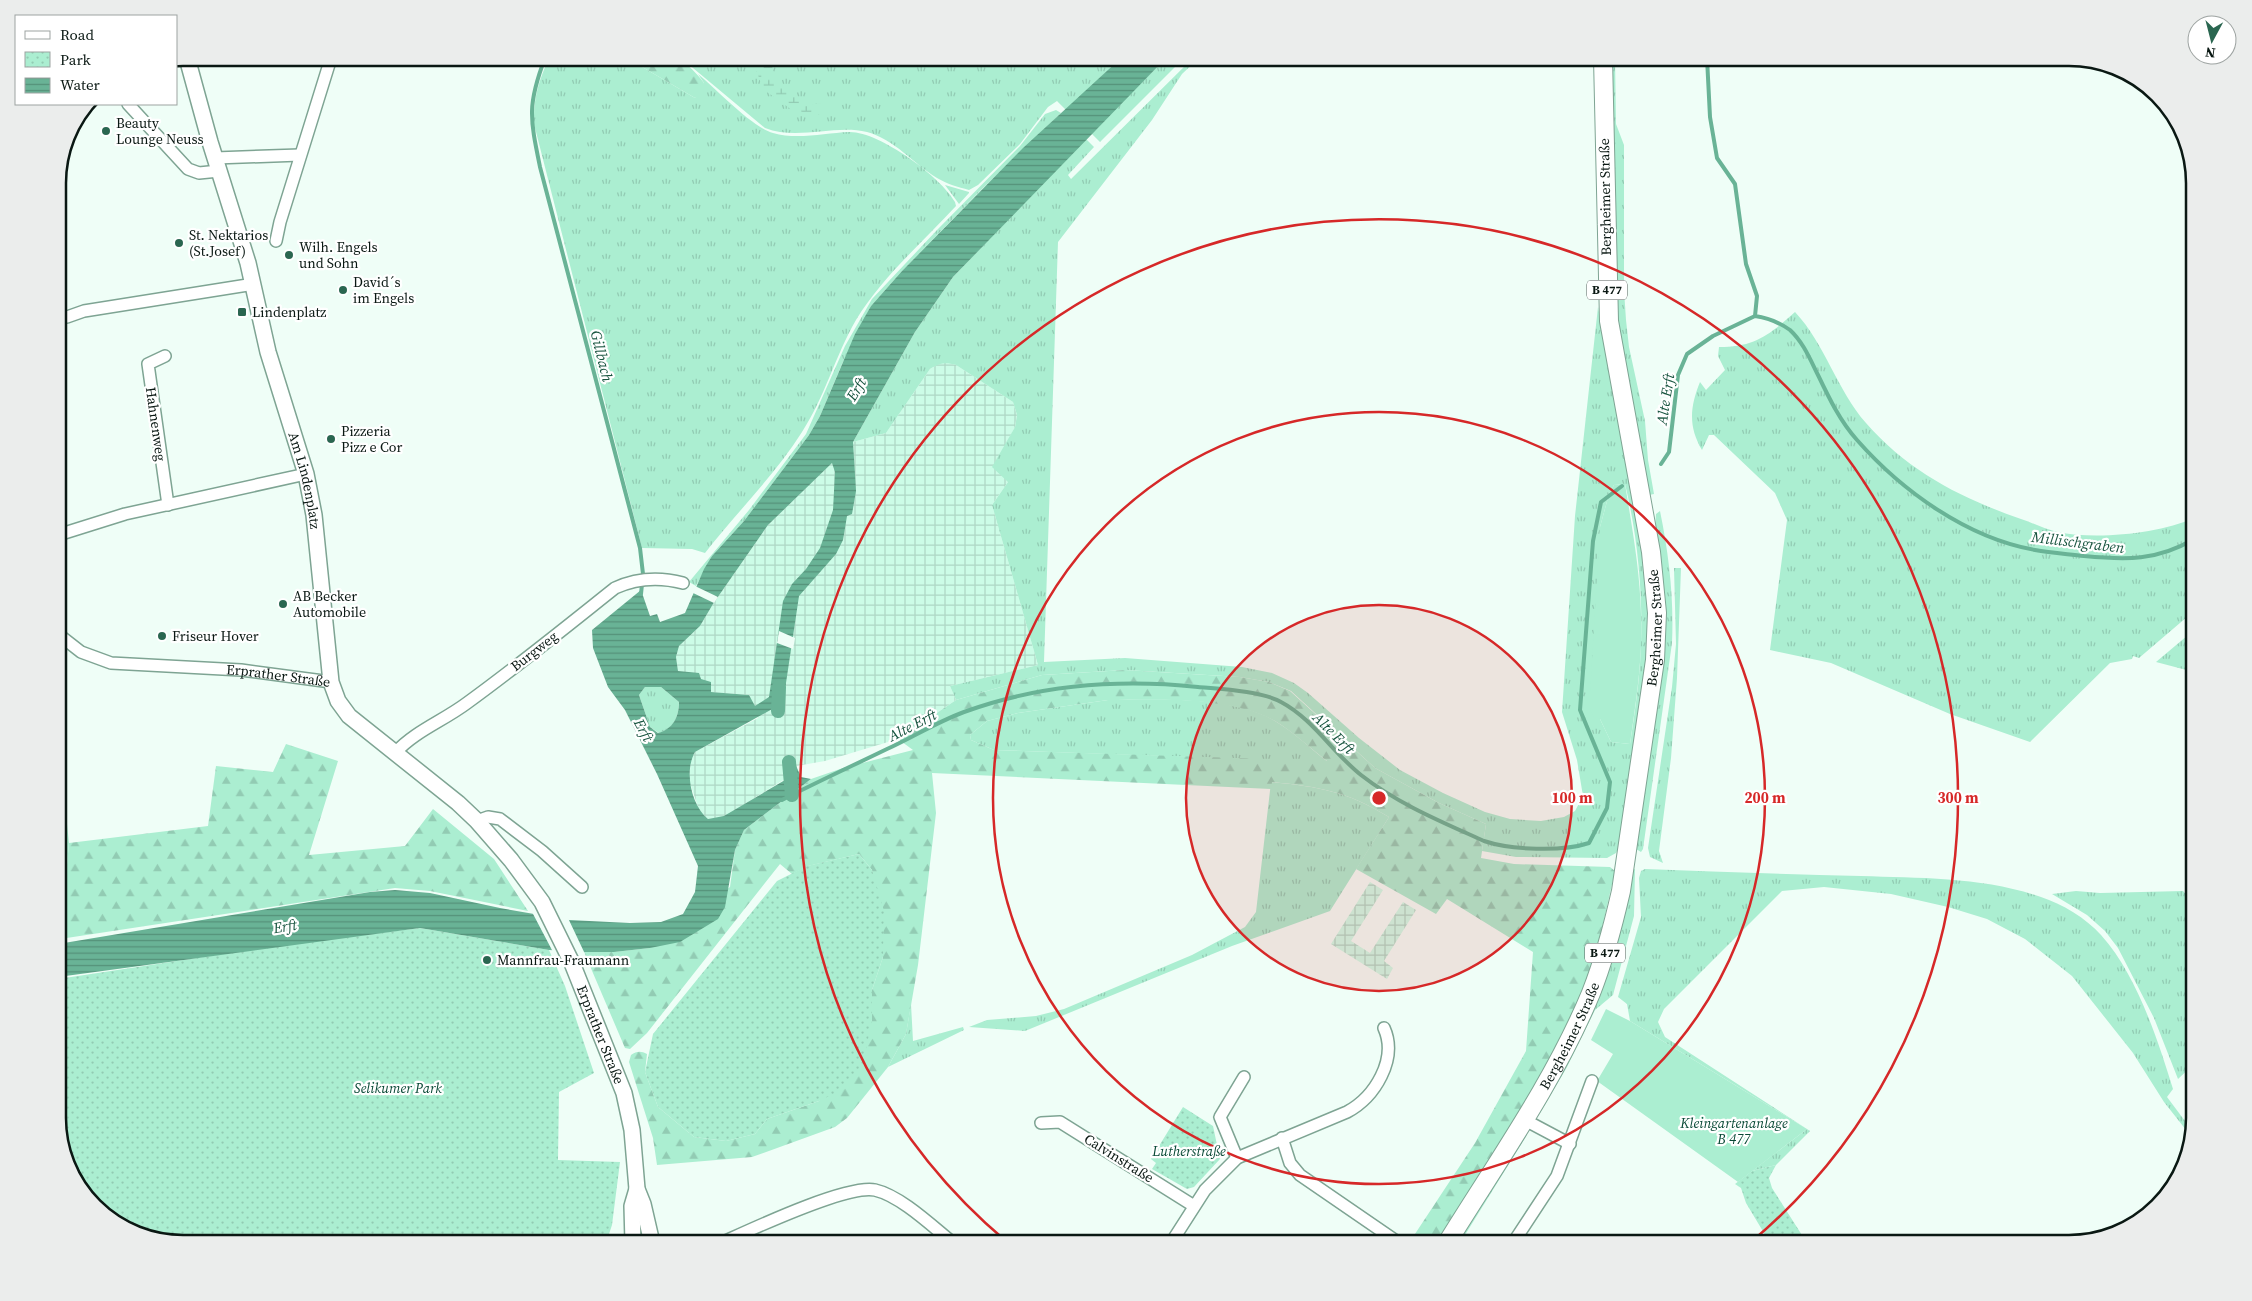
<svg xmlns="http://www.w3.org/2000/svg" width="2252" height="1301" viewBox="0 0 2252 1301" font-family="'Source Serif 4',serif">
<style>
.industrial{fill:url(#industrial-grid)}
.grass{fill:url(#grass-tufts);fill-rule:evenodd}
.forest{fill:url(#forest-firs);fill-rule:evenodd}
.wetland{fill:url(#wetland-marsh)}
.park{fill:url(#park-dots)}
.garden{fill:#abeed1}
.water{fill:url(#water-rules);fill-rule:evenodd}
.pier{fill:#effef7}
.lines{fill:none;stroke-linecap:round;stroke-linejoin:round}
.stream{stroke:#69b396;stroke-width:4}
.canal{stroke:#69b396;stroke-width:14}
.minor-casing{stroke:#7ea493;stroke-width:14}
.secondary-casing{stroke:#7ea493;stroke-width:18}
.primary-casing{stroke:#7ea493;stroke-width:20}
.minor{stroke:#fff;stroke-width:11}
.secondary{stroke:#fff;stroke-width:15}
.primary{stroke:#fff;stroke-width:18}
.ring{fill:none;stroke:#d62828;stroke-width:2.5}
.poi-dot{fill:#2a6650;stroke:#fff;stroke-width:2}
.labels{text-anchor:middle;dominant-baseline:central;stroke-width:4.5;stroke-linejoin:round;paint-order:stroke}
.shield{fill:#fff;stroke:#545d5a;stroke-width:1}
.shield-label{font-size:12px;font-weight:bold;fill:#0a1813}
.poi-label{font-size:14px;fill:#0a1813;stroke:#fff;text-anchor:start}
.street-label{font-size:14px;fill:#0a1813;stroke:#fff}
.park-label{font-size:14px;font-style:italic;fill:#084935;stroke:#fff}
.water-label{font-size:15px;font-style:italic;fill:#195540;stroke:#fff}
.rim{fill:none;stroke:#0a1813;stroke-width:2.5}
.centre{fill:#d62828;stroke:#fff;stroke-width:2.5}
.ring-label{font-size:15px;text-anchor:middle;font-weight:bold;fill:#d62828;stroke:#fff;stroke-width:4.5;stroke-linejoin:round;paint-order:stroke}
</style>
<defs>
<pattern id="industrial-grid" width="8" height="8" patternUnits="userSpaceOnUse" patternTransform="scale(1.25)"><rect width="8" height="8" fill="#ccfce7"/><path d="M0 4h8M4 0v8" fill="none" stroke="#aed7c5"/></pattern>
<pattern id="grass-tufts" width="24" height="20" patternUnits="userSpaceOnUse" patternTransform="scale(1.25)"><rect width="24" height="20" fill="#abeed1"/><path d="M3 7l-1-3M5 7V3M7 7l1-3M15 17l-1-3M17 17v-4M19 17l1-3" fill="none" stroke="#92cbb3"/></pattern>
<pattern id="forest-firs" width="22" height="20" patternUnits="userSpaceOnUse" patternTransform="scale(1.25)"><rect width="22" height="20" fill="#abeed1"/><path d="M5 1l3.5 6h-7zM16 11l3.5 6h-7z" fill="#92cbb3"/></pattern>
<pattern id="wetland-marsh" width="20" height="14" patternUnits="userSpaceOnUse" patternTransform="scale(1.25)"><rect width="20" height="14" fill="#abeed1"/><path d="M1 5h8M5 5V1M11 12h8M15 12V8" fill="none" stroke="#92cbb3"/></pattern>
<pattern id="park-dots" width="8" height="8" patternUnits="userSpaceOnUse" patternTransform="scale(1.25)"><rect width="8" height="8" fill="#abeed1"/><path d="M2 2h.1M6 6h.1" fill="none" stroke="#92cbb3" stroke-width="1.8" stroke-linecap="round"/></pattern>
<pattern id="water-rules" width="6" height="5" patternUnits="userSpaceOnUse" patternTransform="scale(1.25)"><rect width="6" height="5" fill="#69b396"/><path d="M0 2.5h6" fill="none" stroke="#559179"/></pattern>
</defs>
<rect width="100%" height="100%" fill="#effef7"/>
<path class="industrial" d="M947,362L956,365L1013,402L1017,415L1015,427L1006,444L1008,482L992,505L1038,665L950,686L956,700L898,739L825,761L796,766L794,761L785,779L724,817L708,819L700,813L689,780L691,760L695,752L758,718L749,695L710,692L699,676L678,671L676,657L679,646L700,626L713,604L768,525L853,442L886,433L930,369L939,363Z
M1370,882L1383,890L1351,941L1370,953L1403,902L1416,910L1384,961L1393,968L1387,979L1331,944Z"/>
<path class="grass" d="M549,58H627L695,98L704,83L698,74C715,88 753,128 773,133C797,140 825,133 849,132C879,131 941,177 955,202L956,206C922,243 882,277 856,320C835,356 825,397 802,432C774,476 737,512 705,553L692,549L642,548L534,124C533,99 539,80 549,58Z
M681,58H1121L1066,110L1057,101L1048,107L1020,144L978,185L969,190C958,187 947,184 937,178C914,164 894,139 867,132C834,124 798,141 765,128Z
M1166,58H1184L1100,142L1091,133Z
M1193,58H1199L1182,74L1152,120L1058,242L1044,662L1125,658L1242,667L1272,673L1294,683L1308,693L1359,738L1400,770L1443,793L1485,812L1510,819L1541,821L1564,817L1575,811L1583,796L1577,760L1562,712L1575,516L1598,307L1631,475L1649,588L1650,634L1620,845L1616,853L1607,858L1516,857L1482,851L1486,824L1439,803L1375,768L1291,691L1269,682L1240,677L1125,670L1042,675L956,700L950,686L1038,665L992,505L1008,482L992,467L1015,427L1017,415L1013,402L956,365C945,362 940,363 930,369L886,433L853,442L915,332L953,277L1086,139L1094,147L1068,175L1071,179ZM1625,484C1639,541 1644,605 1640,664C1638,691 1634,717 1630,744L1611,742L1600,719V527L1609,494L1614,485Z
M1609,58H1615L1616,124L1624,145V290L1626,320L1629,347L1645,421L1648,460L1654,494L1649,495L1618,349Z
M1056,110L1061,113L983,188L902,271L871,306L842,364L820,416L809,435L744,521L712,556L696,586L689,582L749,510L806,434L845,346L872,299L937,230L1020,146L1045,114Z
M945,185L969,192V193L959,204Z
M1795,312C1825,344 1837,390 1866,423C1909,472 1961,498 2021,519C2033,523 2045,529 2057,532C2096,540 2158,534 2194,518V611L2139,658L2133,656L2132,659L2110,663L2030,742L1950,714L1831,663L1770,650L1787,520L1775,493L1714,435H1709L1702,450C1688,426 1690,407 1700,382L1706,390L1725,370L1718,356L1719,347C1755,347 1769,335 1795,312Z
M1660,511C1669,555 1674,598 1672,643L1643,849L1641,852L1636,849L1656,514Z
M1674,568H1681L1677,678L1671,758L1659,851L1663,863L1650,857L1648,848L1672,687L1676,644Z
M2194,630V672L2156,662Z
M645,687H661L679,702C679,717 673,729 659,733L650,727L639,695Z
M1108,700C1159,700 1231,695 1275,721C1294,732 1311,749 1328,762L994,750L971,740L970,735L987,721L1018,713Z
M1271,782C1320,787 1346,791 1389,817L1330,911L1232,946L1025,1031L969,1027L987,1020L1036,1016L1064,1009L1192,955L1245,927L1256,912Z
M67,824L69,843L60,939H58V825Z
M1635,869L1634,916L1613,995L1595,1010L1567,1067L1540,1113L1538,1108L1632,870Z
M1645,869C1717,872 1789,874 1861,876C1920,878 1984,877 2041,897C2062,904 2086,918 2101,935C2137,975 2157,1038 2173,1089L2167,1097L2191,1129L2190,1135L2164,1102L2133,1053L2072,976L2025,939L1987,919L1948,907L1891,894L1824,887L1782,891L1664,1009L1658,1022L1665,1037L1807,1129L1810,1131L1776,1165L1752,1171L1807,1129L1630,1021L1627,1004L1618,997L1641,917L1639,878L1641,871Z
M2076,891L2100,893L2183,891L2194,903V1064L2178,1079L2154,1018L2118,948L2105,931L2087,915L2052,894Z
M911,1004L913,1041L963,1027L964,1030L888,1067L906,1034Z
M1527,1135L1460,1243H1454L1521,1137Z"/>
<path class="forest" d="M627,58C663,57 680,50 704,83L703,91L695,98Z
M1125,670L1240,677L1269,682L1290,691L1375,768L1439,803L1486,824L1481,858L1514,864L1610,867L1615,871C1605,915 1596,961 1578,1003C1541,1087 1487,1165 1440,1243H1409L1475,1143L1526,1051L1533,952L1447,899L1436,914L1356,869L1389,817C1346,791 1320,787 1272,782L1271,789L932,773L936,813L918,965L906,1034L888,1067L847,1118L835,1127L752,1157L657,1165L653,1138L629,1062L631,1055C637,1051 641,1051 647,1054L645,1072L658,1107L694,1137L726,1141L755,1134L767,1119L819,1101L872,1020V990L883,957L872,870L859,854L808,866L792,874L780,864L647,1033L630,1049L625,1048L584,952H614L650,948L730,887L735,850L744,830L811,779L843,768L913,750L898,739L956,700L1042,675ZM1108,700C1159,700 1229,696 1275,721C1293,732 1310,748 1327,761L994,750L971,740L970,735L987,721L1018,713Z
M286,744L338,761L309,855L405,846L433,809L494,859L528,911L430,891L395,888L60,939L69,843L208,826L216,766L273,772Z"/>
<path class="wetland" d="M752,58H770L776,82L811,105L820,103L824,108L819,115L792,110L763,89Z"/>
<path class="park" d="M859,854L872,870L884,911L883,957L872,990V1020L863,1064L844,1089L819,1101L767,1119L755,1134L726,1141L694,1137L658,1107L645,1072L653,1034L777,881L807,866Z
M420,928L549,950L565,986L594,1073L559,1092L558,1160L620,1162L612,1225L606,1243H183L121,1227L74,1181L58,1126V979L275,946Z
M1183,1107L1213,1126L1220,1159L1194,1187L1187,1189L1152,1169L1156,1163L1151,1159Z
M1776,1165L1769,1178L1772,1188L1807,1243H1770L1746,1203L1741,1188L1735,1184L1752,1171Z"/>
<path class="garden" d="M1625,484C1632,527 1640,571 1641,614C1643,658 1636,701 1630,744L1611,742L1600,719L1594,718L1590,710V693L1600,527L1609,494L1614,485Z
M1606,1009L1630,1021L1807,1129L1738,1182L1597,1081L1613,1054L1591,1040Z"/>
<path class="water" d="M1121,58H1166L953,277L915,332L853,442L856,491L852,514L847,516L843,540L836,554L799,596L783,703L695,752C684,771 691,805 708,819L724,816L785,780L784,764L794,761L801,777L811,779L744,830L735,850L725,907L718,919L680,942L650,948L614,952H584L549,950L420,928L58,977V944L370,892L395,890L430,893L500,908L569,920L630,923L661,922L683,914L695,892L698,866L657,774L625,710L608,687L593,648L592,630L641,590L650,616L657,614L660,622L685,613L704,569L712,556L744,521L809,435L820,416L855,334L871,306L902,271L1023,148ZM832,463L835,472L833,510L820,548L806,569L792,584L783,601L769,697L755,706L749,695L711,692V682L701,679L699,673L678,671L676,657L679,646L700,626L713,604L768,525ZM645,687H661L679,702C679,717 673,729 658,733L650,727L639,695Z"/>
<path class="pier" d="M695,586L718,597L714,603L691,592Z
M779,631L795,638L793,649L777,643Z
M532,912L568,918L585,954L553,952Z"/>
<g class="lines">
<path class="stream" d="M545,58C527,105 530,118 540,167L640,548L643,574L641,594
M1707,58L1710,117L1717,158L1735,184L1746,264L1757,296L1755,316
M1755,316C1768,318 1779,322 1790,330C1803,342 1810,359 1818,375C1829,398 1840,421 1857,440C1902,491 1967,538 2035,550C2051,553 2068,554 2084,556C2126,560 2157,561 2194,539
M1661,464L1669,452L1678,375L1687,354L1713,336L1755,316
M782,800C817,782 852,766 887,749C913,737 937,722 964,712C1038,685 1120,679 1198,687C1220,689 1262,691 1281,702C1313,719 1333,753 1361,775C1398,804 1442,822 1484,841C1511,850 1562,852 1589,843L1607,808L1610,782L1580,710L1593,541L1601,502L1622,486"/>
<path class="canal" d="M778,711L779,687
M789,762L792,795"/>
<g class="minor-casing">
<g id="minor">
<path d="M128,104L188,169L199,173L219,171"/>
<path d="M215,158L300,155"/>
<path d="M276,241L280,222L331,58"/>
<path d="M67,317L84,311L254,284"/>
<path d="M165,356L148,364L168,505"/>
<path d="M58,535L125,514L306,474"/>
<path id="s1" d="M58,634L81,652L111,663L241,670L331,682"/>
<path d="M395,753C415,731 443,721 467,703C518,666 566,627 615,588C637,578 660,577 683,583"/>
<path d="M477,821L488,817L500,819L542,851L582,887"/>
<path d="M1523,1119L1570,1144"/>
<path d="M1041,1123L1060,1122L1194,1206"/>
<path d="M1282,1138L1290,1163L1300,1175L1399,1243"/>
<path d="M1237,1158L1220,1117L1244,1077"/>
<path d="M721,1243C750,1230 847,1184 875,1190C901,1196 933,1227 953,1243"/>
<path d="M1171,1243L1205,1190L1237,1158L1347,1112C1375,1097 1398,1059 1384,1028"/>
<path d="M1513,1243L1557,1176L1592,1081"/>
</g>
</g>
<g class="secondary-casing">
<g id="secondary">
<path id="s2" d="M187,58L210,142L248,263L268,352L306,474L314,515L331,682L338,701L349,716L458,803L477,821L511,860L542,902L572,963L624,1093L632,1130L637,1189L643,1204L652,1243"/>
<path d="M633,1243L632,1206L637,1189"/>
</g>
</g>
<g class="primary-casing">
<g id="primary">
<path id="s3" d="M1447,1243C1497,1162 1554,1082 1591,993C1604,960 1613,926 1621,891L1655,660L1657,613L1651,552L1609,321L1603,58"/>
</g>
</g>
<use href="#minor" class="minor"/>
<use href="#secondary" class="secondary"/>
<use href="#primary" class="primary"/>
</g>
<circle cx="1379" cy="798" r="193" fill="#d62828" fill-opacity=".12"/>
<g class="ring">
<circle cx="1379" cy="798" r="193"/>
<circle cx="1379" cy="798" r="386"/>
<path d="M1007 1242A579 579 0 1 1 1751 1242"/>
</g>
<g class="poi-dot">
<circle cx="106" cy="131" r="5"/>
<circle cx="179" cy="243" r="5"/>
<circle cx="289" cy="255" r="5"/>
<circle cx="343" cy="290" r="5"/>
<rect x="237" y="307" width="10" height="10" rx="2.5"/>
<circle cx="331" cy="439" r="5"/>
<circle cx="283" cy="604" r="5"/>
<circle cx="162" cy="636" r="5"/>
<circle cx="487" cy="960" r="5"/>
</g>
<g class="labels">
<g class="shield">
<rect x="1587" y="280.5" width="40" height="19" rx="4"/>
<rect x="1585" y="943.5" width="40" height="19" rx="4"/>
</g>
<g class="shield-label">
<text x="1607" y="290">B 477</text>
<text x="1605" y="953">B 477</text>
</g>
<g class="poi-label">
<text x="116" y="123">Beauty<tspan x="116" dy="16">Lounge Neuss</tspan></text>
<text x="189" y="235">St. Nektarios<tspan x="189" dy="16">(St.Josef)</tspan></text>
<text x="299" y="247">Wilh. Engels<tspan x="299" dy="16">und Sohn</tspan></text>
<text x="353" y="282">David´s<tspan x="353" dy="16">im Engels</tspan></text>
<text x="252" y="312">Lindenplatz</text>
<text x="341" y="431">Pizzeria<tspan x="341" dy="16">Pizz e Cor</tspan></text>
<text x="293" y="596">AB Becker<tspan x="293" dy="16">Automobile</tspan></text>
<text x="172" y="636">Friseur Hover</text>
<text x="497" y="960">Mannfrau-Fraumann</text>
</g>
<g class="street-label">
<text transform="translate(1605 197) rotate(-91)">Bergheimer Straße</text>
<text transform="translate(156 424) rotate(82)">Hahnenweg</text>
<text stroke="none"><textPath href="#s2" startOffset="439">Am Lindenplatz</textPath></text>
<text stroke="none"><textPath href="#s3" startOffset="661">Bergheimer Straße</textPath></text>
<text transform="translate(534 651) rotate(-38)">Burgweg</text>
<text stroke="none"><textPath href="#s1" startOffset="229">Erprather Straße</textPath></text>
<text stroke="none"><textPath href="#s2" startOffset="1096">Erprather Straße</textPath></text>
<text stroke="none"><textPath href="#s3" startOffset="241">Bergheimer Straße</textPath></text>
<text transform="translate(1119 1158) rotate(32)">Calvinstraße</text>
</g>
<g class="park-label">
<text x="398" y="1088">Selikumer Park</text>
<text x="1734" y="1123">Kleingartenanlage<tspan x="1734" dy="16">B 477</tspan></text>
<text x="1189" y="1151">Lutherstraße</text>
</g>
<g class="water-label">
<text transform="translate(602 356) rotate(76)">Gillbach</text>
<text transform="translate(856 389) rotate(-58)">Erft</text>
<text transform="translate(1665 399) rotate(-81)">Alte Erft</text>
<text transform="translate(2078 542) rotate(7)">Millischgraben</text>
<text transform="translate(912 725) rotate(-27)">Alte Erft</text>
<text transform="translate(644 730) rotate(62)">Erft</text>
<text transform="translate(1334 733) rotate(45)">Alte Erft</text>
<text transform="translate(285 926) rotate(-9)">Erft</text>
</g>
</g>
<path d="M0 0H2252V1301H0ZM183 66H2069A117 117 0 0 1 2186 183V1118A117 117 0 0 1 2069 1235H183A117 117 0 0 1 66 1118V183A117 117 0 0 1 183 66Z" fill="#ebedec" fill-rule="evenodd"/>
<path class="rim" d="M183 66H2069A117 117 0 0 1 2186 183V1118A117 117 0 0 1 2069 1235H183A117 117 0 0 1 66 1118V183A117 117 0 0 1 183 66Z"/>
<circle cx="1379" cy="798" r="8" class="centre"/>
<g class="ring-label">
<text x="1572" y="803">100 m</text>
<text x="1765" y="803">200 m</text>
<text x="1958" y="803">300 m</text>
</g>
<rect x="15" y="15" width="162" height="90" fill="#ffffff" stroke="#9da3a1"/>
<rect x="25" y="31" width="25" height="8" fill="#ffffff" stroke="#9da3a1"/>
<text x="60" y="40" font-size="15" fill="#0a1813">Road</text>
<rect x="25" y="52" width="25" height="15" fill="url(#park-dots)" stroke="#9da3a1"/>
<text x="60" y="65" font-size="15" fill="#0a1813">Park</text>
<rect x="25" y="78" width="25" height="15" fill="url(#water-rules)" stroke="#9da3a1"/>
<text x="60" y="90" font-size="15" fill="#0a1813">Water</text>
<g transform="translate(2212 40) rotate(187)"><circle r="24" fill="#ffffff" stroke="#9da3a1"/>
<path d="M0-4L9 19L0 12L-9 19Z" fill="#2a6650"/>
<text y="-8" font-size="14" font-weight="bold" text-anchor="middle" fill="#0a1813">N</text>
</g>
</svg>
